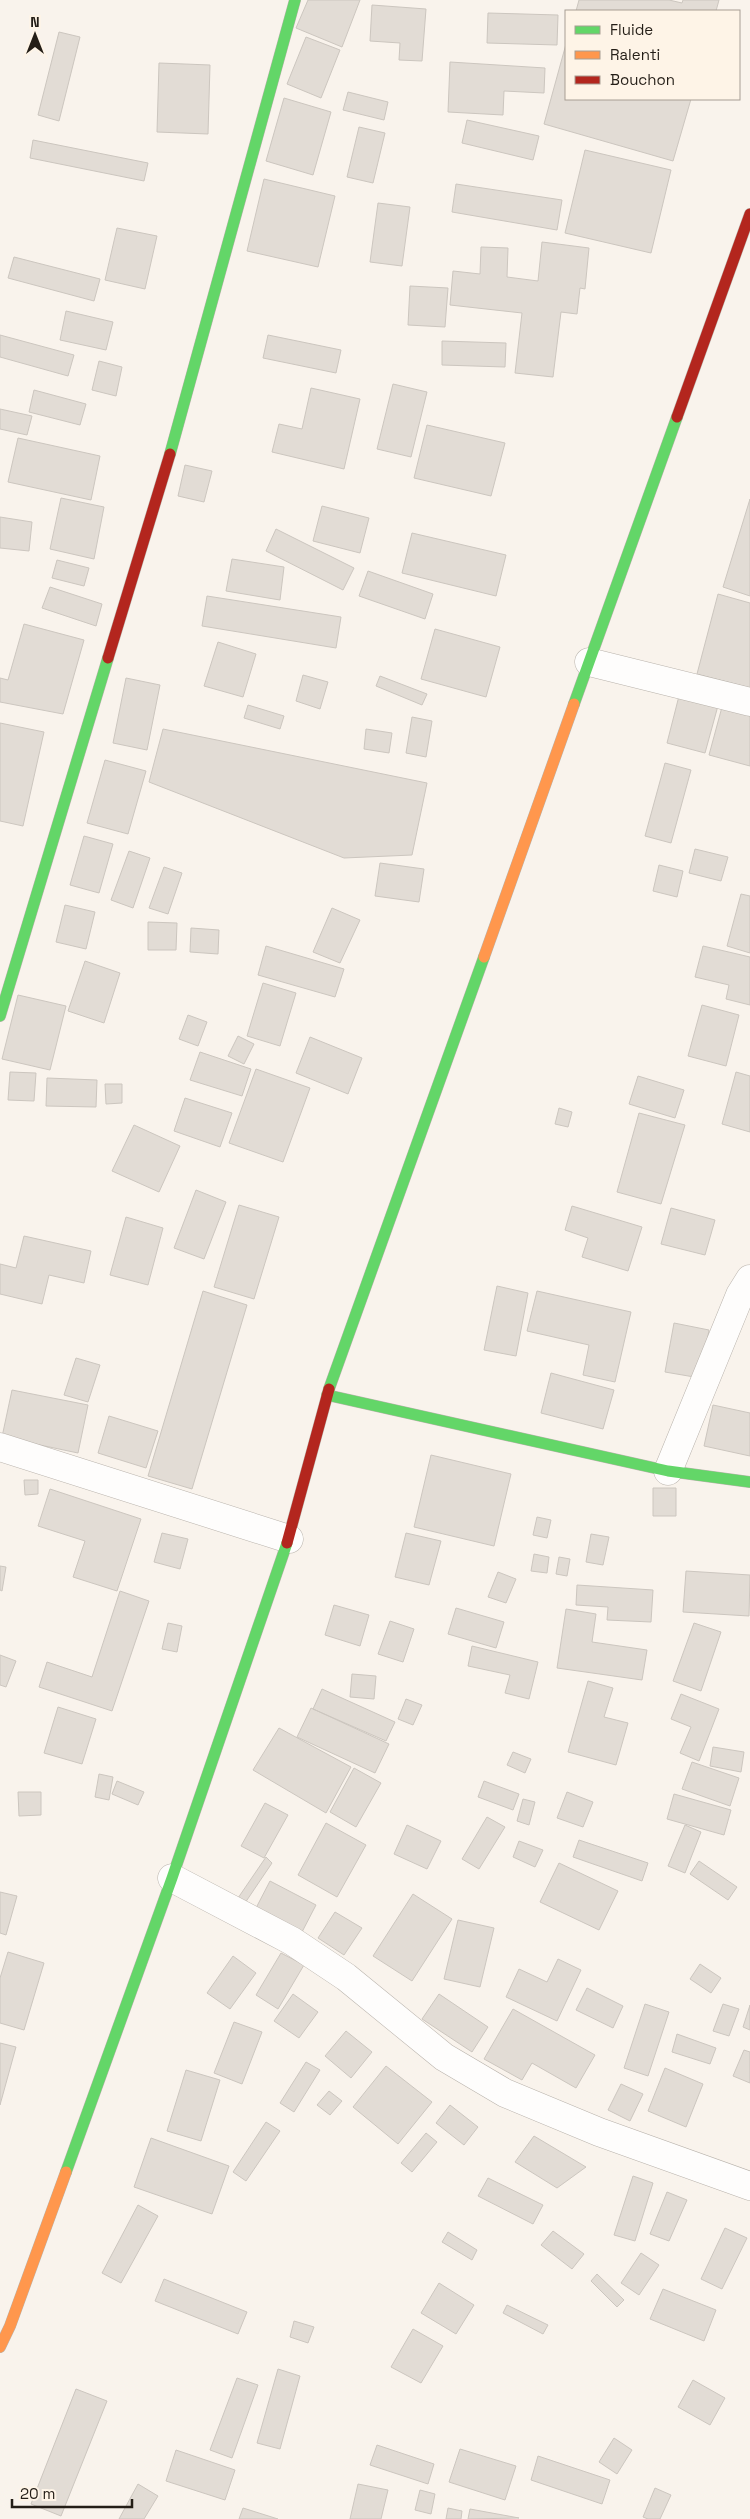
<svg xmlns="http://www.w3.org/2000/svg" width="750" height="2519" viewBox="0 0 750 2519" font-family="'Space Grotesk',sans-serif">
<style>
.building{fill:#e2dcd5;stroke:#ccc6bf}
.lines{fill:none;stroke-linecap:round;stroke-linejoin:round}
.street-casing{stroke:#b9b3ac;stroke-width:29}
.fast-casing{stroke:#b9b3ac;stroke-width:12}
.slow-casing{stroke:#b9b3ac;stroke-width:12}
.jam-casing{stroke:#b9b3ac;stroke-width:12}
.street{stroke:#fefdfc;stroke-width:28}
.fast{stroke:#63d668;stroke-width:11}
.slow{stroke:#ff974d;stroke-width:11}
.jam{stroke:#b3261e;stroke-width:11}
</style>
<rect width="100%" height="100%" fill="#f9f3ec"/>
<path class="building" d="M308,0H360L342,47L296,28Z
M579,0H669L682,3L683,0H719L716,11H576Z
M372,5L426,9L422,61L399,60L400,43L370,41Z
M488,13L558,15L557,45L487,43Z
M59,32L80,37L59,121L38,115Z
M306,37L340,50L321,98L287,84Z
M566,44V99H691L673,161L544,124Z
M450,62L545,68L544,93L504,91L503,115L448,112Z
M159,63L210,65L208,134L157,132Z
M348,92L388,102L384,120L343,110Z
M284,98L331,112L313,175L266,161Z
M467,120L539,136L533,160L462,143Z
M359,127L385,133L373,183L347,177Z
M33,140L148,163L144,181L30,158Z
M585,150L671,170L651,253L565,233Z
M264,179L335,196L318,267L247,251Z
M456,184L562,200L557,230L452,212Z
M378,203L410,207L402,266L370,262Z
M117,228L157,236L145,289L105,280Z
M542,242L589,248L585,289L580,288L577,314L561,312L553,377L515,373L522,313L450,305L453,271L480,274L481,247L508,248L507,277L538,281Z
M14,257L100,279L94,301L8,278Z
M410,286L448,288L445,327L408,325Z
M66,311L113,322L106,350L60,340Z
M0,335L74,355L68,376L0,357Z
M268,335L341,350L336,373L263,358Z
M442,341L506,343L505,367L442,365Z
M99,361L122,367L116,396L92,390Z
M393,384L427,392L411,457L377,449Z
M311,388L360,399L344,469L272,452L279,424L302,429Z
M34,390L86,404L80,425L29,412Z
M0,409L32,416L27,435L0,429Z
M427,425L505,443L491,496L414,478Z
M18,438L100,456L91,500L8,482Z
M185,465L212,471L204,502L178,496Z
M61,498L104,507L94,559L50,549Z
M750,499V596L723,587Z
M322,506L369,518L360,553L313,541Z
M0,517L32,522L29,551L0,548Z
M276,529L354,568L343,590L266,551Z
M412,533L506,555L496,596L402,573Z
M232,559L284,567L280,600L226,591Z
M57,560L89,568L84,586L52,578Z
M368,571L433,594L425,619L359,596Z
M50,587L102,604L96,626L42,608Z
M718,594L750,603V688L697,674Z
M207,596L341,617L336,648L202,626Z
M24,624L84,640L63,714L0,702V678L8,680Z
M435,629L500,647L486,697L421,679Z
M218,642L256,654L243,697L204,686Z
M303,675L328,682L320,709L296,701Z
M380,676L427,694L422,705L376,686Z
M126,678L160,685L147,750L113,743Z
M680,692L719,702L705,753L667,743Z
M248,705L284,716L280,729L244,718Z
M722,707L750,714V766L709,755Z
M412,717L432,721L426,757L406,753Z
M0,723L44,732L23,826L0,821Z
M163,729L427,783L412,855L344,858L149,782Z
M366,729L392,733L389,753L364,749Z
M105,760L146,771L128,834L87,823Z
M665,763L691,770L671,843L645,836Z
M84,836L113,844L99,893L70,885Z
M695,849L728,857L721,881L689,873Z
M129,851L150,858L133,908L111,900Z
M380,863L424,869L419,902L375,896Z
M659,865L683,871L677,897L653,891Z
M164,867L182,873L168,914L149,908Z
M741,894L750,896V953L727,946Z
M65,905L95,912L86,949L56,942Z
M332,908L360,920L340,963L313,952Z
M148,922L177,923L176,950H148Z
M191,928L219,930L218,954L190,952Z
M266,946L344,969L335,997L258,975Z
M703,946L750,957V1005L726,999L729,985L695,977Z
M85,961L120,973L104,1023L68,1011Z
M263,983L296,993L280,1046L247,1036Z
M18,995L66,1006L50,1070L2,1059Z
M702,1005L739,1015L726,1066L688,1056Z
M188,1015L207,1022L198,1046L179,1039Z
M238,1036L254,1044L244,1064L228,1056Z
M310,1037L362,1058L348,1094L296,1073Z
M200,1052L251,1069L242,1096L190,1080Z
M256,1069L310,1088L283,1162L229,1143Z
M10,1072L36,1073L34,1101L8,1100Z
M736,1072L750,1076V1132L722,1124Z
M638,1076L684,1090L675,1118L629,1104Z
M47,1078L97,1080L96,1107L46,1106Z
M105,1084H122V1103L106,1104Z
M185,1098L232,1113L220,1147L174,1131Z
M559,1108L572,1112L568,1127L555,1124Z
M639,1113L685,1125L661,1204L617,1192Z
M134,1125L180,1146L159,1192L112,1171Z
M196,1190L226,1202L204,1259L174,1248Z
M239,1205L279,1217L254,1299L214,1287Z
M572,1206L642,1227L628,1271L582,1257L588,1238L565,1230Z
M671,1208L715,1220L705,1255L661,1244Z
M126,1217L163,1228L148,1285L110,1275Z
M24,1236L91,1251L84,1283L49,1275L42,1304L0,1294V1264L16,1268Z
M497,1286L528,1293L516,1356L484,1350Z
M203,1291L247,1305L192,1489L148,1476Z
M537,1291L631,1312L615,1382L583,1375L589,1345L527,1331Z
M674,1323L709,1330L700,1378L665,1372Z
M76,1358L100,1365L88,1402L64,1395Z
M551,1373L614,1390L603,1429L541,1413Z
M12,1390L88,1405L78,1453L2,1437Z
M713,1405L750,1413V1456L704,1446Z
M109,1416L158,1431L146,1468L98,1453Z
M431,1455L511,1474L494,1546L414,1527Z
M24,1480H38V1494L25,1495Z
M653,1488H676V1516H653Z
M50,1489L141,1519L117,1591L73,1577L85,1541L38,1526Z
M537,1517L551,1520L547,1538L533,1535Z
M162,1533L188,1539L180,1569L154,1562Z
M406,1533L441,1541L429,1585L395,1577Z
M591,1534L609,1537L603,1565L586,1562Z
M534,1554L549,1557L547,1573L531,1571Z
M559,1557L570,1559L567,1576L556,1574Z
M0,1566L6,1567L2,1591L0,1590Z
M686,1571L750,1575L749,1616L683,1612Z
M498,1572L516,1579L506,1603L488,1597Z
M577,1585L653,1590L651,1622L607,1620L608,1607L576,1605Z
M120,1591L149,1601L112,1711L39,1687L47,1662L92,1677Z
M334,1605L369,1615L360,1646L325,1635Z
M456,1608L504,1622L496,1648L448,1634Z
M566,1609L596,1614L592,1642L647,1650L642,1680L557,1668Z
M390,1621L414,1629L403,1662L378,1654Z
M168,1623L182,1626L177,1652L162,1649Z
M694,1623L721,1632L701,1691L673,1681Z
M472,1646L538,1662L529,1699L505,1693L510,1675L468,1666Z
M0,1655L16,1661L6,1687L0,1685Z
M352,1674L376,1676L374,1699L350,1697Z
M588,1681L613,1688L604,1717L628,1723L616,1765L568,1752Z
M322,1689L395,1722L386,1741L313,1709Z
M681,1694L719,1709L699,1761L680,1753L691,1727L671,1719Z
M406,1699L422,1705L413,1725L398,1719Z
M58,1707L96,1719L82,1764L44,1753Z
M311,1708L389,1744L375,1773L297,1737Z
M279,1728L351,1767L326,1813L253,1770Z
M713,1747L744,1752L741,1772L710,1766Z
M513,1752L531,1759L525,1773L507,1765Z
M692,1762L739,1778L730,1806L682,1789Z
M354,1768L381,1783L356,1827L330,1812Z
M99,1774L113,1777L109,1800L95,1797Z
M117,1781L144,1792L138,1805L112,1794Z
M484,1781L519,1794L513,1810L478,1797Z
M18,1792H41V1815L19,1816Z
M567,1792L593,1802L583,1827L557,1818Z
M674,1794L731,1810L724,1835L667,1819Z
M523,1799L535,1802L529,1825L517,1821Z
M265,1803L288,1815L264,1858L241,1846Z
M487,1817L505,1827L479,1869L462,1859Z
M326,1823L366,1845L337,1897L298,1875Z
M407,1825L441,1841L427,1869L394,1854Z
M685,1825L701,1832L685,1873L668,1866Z
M579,1840L648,1863L642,1881L573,1857Z
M519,1841L543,1850L535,1867L513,1857Z
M266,1857L272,1863L245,1903L238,1898Z
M699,1861L737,1887L728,1900L690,1874Z
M559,1863L618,1891L599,1930L540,1902Z
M270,1881L316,1905L302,1932L256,1908Z
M0,1892L17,1896L6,1935L0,1933Z
M413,1894L452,1919L412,1981L373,1956Z
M335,1912L362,1928L344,1955L318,1938Z
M458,1920L494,1928L480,1987L444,1979Z
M8,1952L44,1963L24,2030L0,2023V1978Z
M281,1953L304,1965L278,2009L256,1995Z
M233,1956L256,1973L230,2009L207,1993Z
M558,1959L581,1970L557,2021L506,1997L519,1969L547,1982Z
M700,1964L721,1978L711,1993L690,1979Z
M587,1988L623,2006L613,2028L576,2010Z
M293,1994L318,2012L299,2038L274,2021Z
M439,1994L488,2027L472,2052L422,2019Z
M645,2004L669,2012L648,2076L624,2068Z
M723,2004L739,2009L729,2036L713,2031Z
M750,2005V2030L743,2027Z
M513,2009L595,2055L576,2088L532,2063L522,2080L484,2059Z
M234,2022L262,2032L242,2084L214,2073Z
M346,2031L372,2052L351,2078L325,2056Z
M677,2034L716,2048L710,2064L672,2052Z
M0,2043L16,2047L0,2105Z
M744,2050L750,2052V2083L733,2076Z
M306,2062L320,2070L294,2112L280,2103Z
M386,2066L432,2102L398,2144L353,2107Z
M665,2068L703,2084L686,2127L648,2111Z
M186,2070L220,2080L201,2141L167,2131Z
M621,2084L643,2094L630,2121L608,2110Z
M329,2091L342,2101L330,2115L317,2105Z
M450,2105L478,2127L464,2145L436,2123Z
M266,2122L280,2131L246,2181L233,2172Z
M426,2133L437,2142L412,2172L401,2163Z
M534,2136L586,2167L557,2188L515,2162Z
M151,2138L229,2166L212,2214L134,2187Z
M633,2176L653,2183L635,2241L614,2235Z
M488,2178L543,2205L533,2224L478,2196Z
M667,2192L687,2200L669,2241L650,2234Z
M138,2205L158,2216L121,2283L102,2273Z
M725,2228L747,2238L722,2289L701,2279Z
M553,2231L584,2254L572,2269L541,2245Z
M448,2232L477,2250L472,2260L442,2242Z
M641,2253L659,2265L639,2295L621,2283Z
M597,2274L624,2300L617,2307L591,2281Z
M164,2279L247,2312L238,2334L155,2301Z
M439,2283L474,2305L456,2334L421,2313Z
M663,2289L716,2310L704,2341L650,2319Z
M507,2305L548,2325L543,2334L503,2313Z
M294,2321L314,2327L308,2343L290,2337Z
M413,2329L443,2346L421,2383L391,2367Z
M278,2369L300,2376L280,2449L257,2443Z
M237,2378L258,2385L232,2458L210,2450Z
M693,2380L725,2398L710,2425L678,2407Z
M76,2389L107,2401L61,2516L31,2504Z
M614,2438L632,2450L617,2474L599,2462Z
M377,2445L434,2464L428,2484L370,2465Z
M460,2449L516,2466L505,2500L449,2482Z
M176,2450L235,2470L225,2500L166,2481Z
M538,2456L610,2480L602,2504L531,2480Z
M138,2484L158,2496L144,2519H119Z
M358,2484L388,2490L381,2519H350Z
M655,2488L671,2495L660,2519H648L643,2517Z
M420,2490L435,2494L431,2514L415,2510Z
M243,2508L278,2519H239Z
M448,2508L462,2511L461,2519H446Z
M470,2509L519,2518L468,2519Z"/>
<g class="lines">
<g class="street-casing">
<path id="street" d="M589,662L750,702
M0,1447L289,1539
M668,1471L740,1295L750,1279
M172,1878L292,1941L346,1977L444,2057L505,2093L599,2132L750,2186"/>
</g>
<g class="fast-casing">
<path id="fast" d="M170,454L295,0
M574,704L677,417
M0,1016L108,658
M329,1389L484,957
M327,1395L668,1471L750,1482
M66,2172L172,1878L287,1543"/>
</g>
<g class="slow-casing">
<path id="slow" d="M484,957L574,704
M0,2347L10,2326L66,2172"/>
</g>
<g class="jam-casing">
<path id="jam" d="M677,417L750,214
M108,658L170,454
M287,1543L329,1389"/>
</g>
<use href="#street" class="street"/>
<use href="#fast" class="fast"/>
<use href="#slow" class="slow"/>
<use href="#jam" class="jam"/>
</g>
<rect x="565" y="10" width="175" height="90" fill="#fef4e7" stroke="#a79e94"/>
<rect x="575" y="26" width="25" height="8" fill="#63d668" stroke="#a79e94"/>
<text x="610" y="35" font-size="15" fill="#241e17">Fluide</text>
<rect x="575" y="51" width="25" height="8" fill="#ff974d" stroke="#a79e94"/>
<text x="610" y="60" font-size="15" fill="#241e17">Ralenti</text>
<rect x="575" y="76" width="25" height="8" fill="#b3261e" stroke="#a79e94"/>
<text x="610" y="85" font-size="15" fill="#241e17">Bouchon</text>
<g transform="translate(35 35)" stroke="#fef4e7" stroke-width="4" paint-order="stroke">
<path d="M0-4L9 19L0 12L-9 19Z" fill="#241e17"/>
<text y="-8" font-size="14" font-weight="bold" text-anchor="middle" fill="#241e17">N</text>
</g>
<path d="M12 2499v8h120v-8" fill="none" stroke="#241e17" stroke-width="2.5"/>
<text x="20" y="2499" font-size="15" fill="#241e17" stroke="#fef4e7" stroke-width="4" paint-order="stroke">20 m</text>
</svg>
